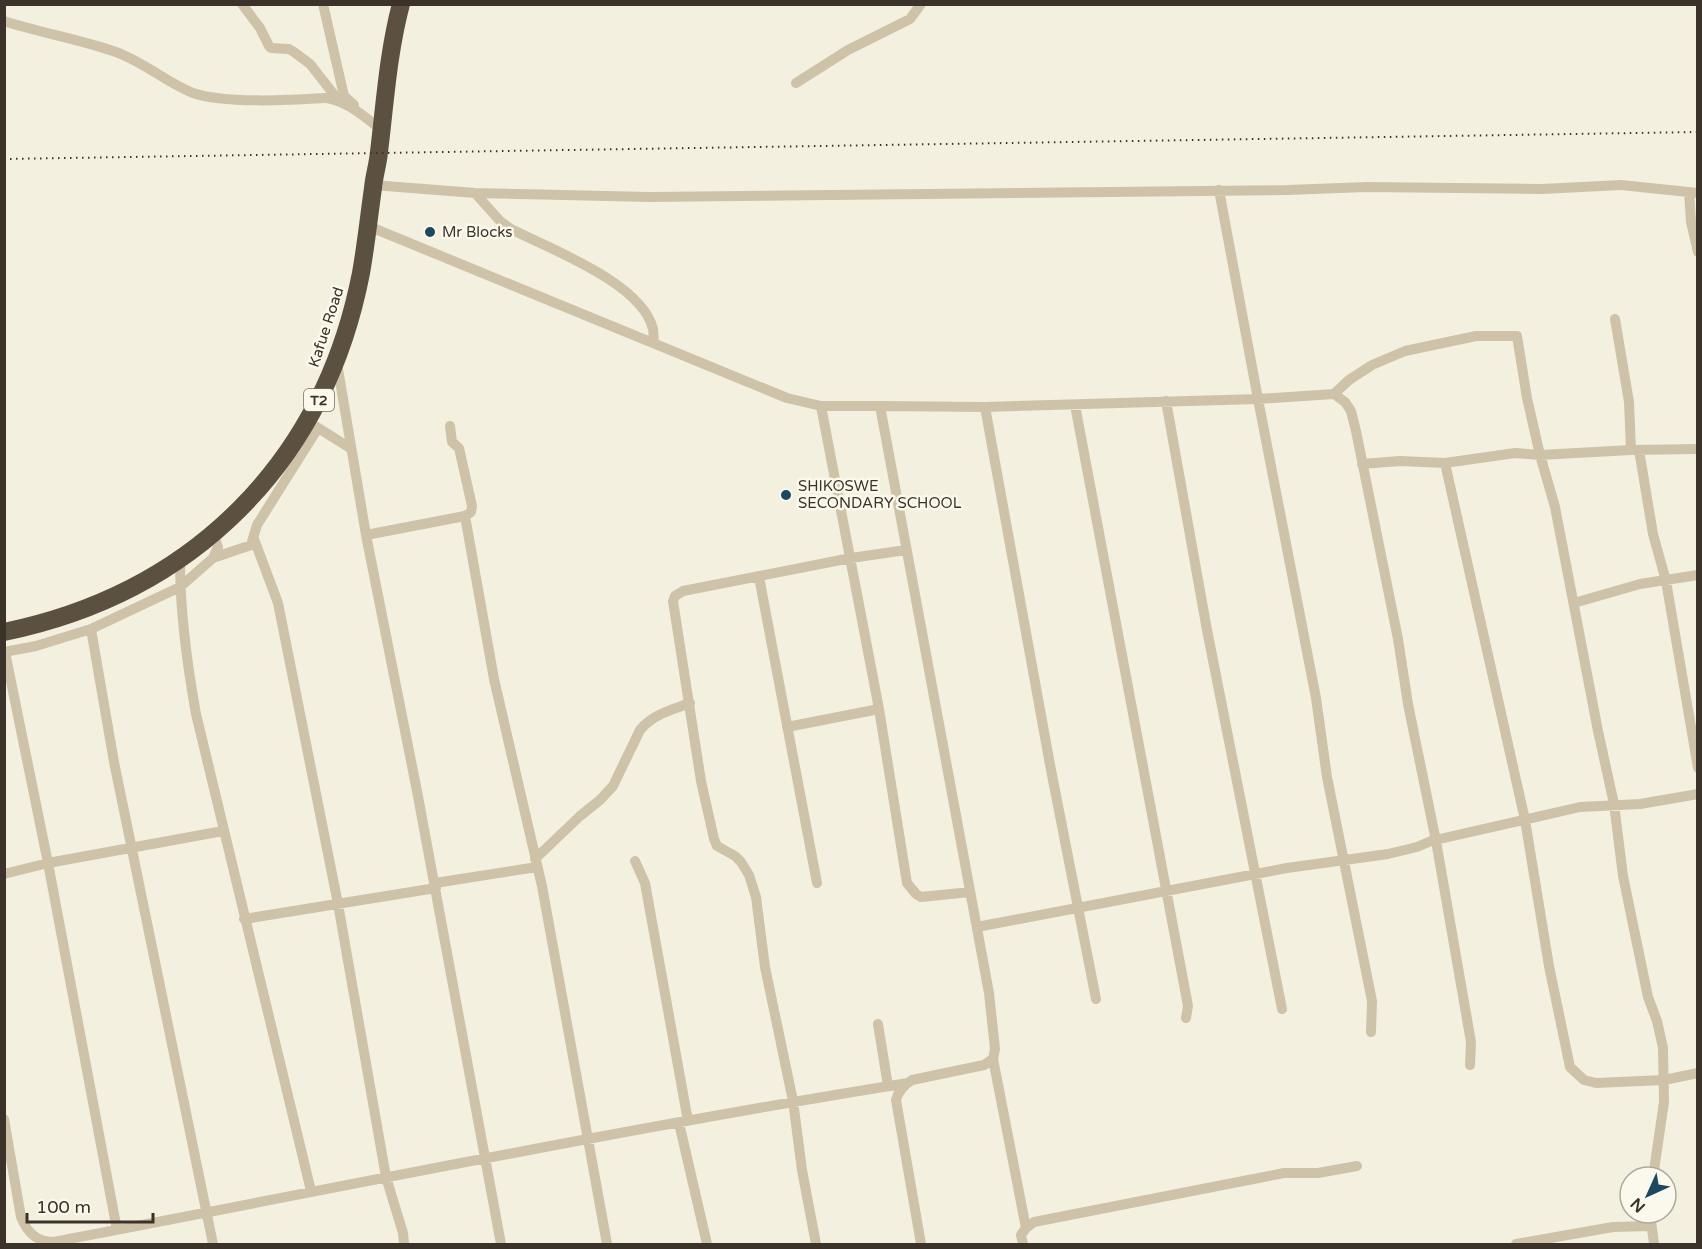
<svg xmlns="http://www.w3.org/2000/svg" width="1702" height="1249" viewBox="0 0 1702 1249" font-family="'Varela Round',sans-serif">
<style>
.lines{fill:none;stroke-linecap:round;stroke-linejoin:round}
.street{stroke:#cec3a9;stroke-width:10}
.highway{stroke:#5c5040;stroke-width:18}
.rail{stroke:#3b332a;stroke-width:2;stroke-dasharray:1.5 4.5;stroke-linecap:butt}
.poi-dot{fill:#1c495f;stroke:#fbf8ec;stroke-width:2}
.labels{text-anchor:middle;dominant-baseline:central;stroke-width:5;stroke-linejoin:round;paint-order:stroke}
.shield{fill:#fbf8ec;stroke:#756e64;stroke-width:1.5}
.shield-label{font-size:14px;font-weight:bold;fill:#3b332a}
.poi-label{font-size:15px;fill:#3b332a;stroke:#fbf8ec;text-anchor:start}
.street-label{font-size:15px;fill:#3b332a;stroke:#fbf8ec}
</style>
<rect width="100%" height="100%" fill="#f4f0df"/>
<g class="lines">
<path class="street" d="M242,4L260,28L269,46L271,48L289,49L294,52L310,64L339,101
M323,4L344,96L354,105
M4,21C41,33 79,39 116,52C144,62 167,83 193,93C225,104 292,100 327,98C348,102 364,116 380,129
M796,83L848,50L910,19L921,4
M373,185L475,193L650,197L1287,190L1367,187L1542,189L1621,185L1698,193
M1219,190L1258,399L1316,698L1327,777L1372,1001L1371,1032
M1689,192L1691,222L1698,252
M475,193L500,221L511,229C550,249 642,283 653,329C654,334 653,339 654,343
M368,226L787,398L821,406H880L989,993L995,1049L993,1059L984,1065L912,1080C904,1085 898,1091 896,1100L921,1244
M1615,319L1629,402L1631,450
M337,363L366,535L417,791L501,1244
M1334,394L1349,380L1372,365L1405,351L1476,336H1517L1527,398L1540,455L1555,507L1598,731L1614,804L1623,876L1648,997L1657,1021L1663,1048L1664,1102L1653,1177
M1166,401L1207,630L1282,1009
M1075,405L1188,1006L1186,1018
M821,406L879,709L907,883L916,894L921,897L970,892
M880,406L985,407L1258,399L1334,394L1345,402L1351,411L1356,431L1398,639L1408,704L1436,841L1471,1042L1470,1065
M985,407L1051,770L1096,999
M312,424L350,448
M1639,450L1653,534L1666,581L1698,768
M1445,463L1525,820L1549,966L1570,1067L1584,1080L1596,1083L1664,1080L1698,1073
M1362,464L1400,461L1445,463L1515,453L1540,455L1631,450L1698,449
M465,516L494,679L542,886L607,1244
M366,535L465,516L471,512L472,506L459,448L452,442L450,426
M254,539L278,603L338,904L386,1177L403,1233L404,1244
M213,558L251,545L257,525L318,428
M180,561C180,612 187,664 196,714L311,1191
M759,577L817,883
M1574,603L1640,584L1698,575
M91,629L114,762L213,1244
M4,652L36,646L91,629L180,587L213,558L218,547L213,534
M5,652L48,863L117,1230
M787,727L879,709
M535,859L580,816L600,800L613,786L640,730C653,714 672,710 690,703
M635,861L645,883L688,1121
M4,874L48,863L223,831
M435,883L537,867
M244,919L436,888
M977,927L1287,868L1388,854L1417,847L1431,841L1580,807L1640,804L1698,794
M878,1024L888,1086
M993,1059L1026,1228
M4,1119L21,1217C27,1232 36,1242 53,1242C337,1188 621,1129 908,1083
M679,1123L707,1244
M1650,1213L1654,1244
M816,1244L802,1170L793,1101L765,967L756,897L749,875L741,862L735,856L717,846L714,839L701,781L673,601L675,596L683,591L851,558L906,550
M1023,1244L1021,1235L1026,1228L1034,1222L1284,1173H1318L1357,1166
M1516,1244L1613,1227L1650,1226"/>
<path class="highway" d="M4,632C193,593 324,463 361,273C366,245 369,216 373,188C374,176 378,164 379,152C385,103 388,53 401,4"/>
<path class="rail" d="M4,159L1698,132"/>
</g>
<g class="poi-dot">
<circle cx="430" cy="232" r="6"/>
<circle cx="786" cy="495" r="6"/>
</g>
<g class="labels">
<rect class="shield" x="304" y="389" width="30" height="22" rx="4.5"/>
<g class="shield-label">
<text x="319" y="400">T2</text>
</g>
<g class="poi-label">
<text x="442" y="232">Mr Blocks</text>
<text x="798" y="486">SHIKOSWE<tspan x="798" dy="17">SECONDARY SCHOOL</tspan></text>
</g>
<g class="street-label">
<text transform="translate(326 327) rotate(-72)">Kafue Road</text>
</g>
</g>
<rect width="1702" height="1249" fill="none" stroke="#3b332a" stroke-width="12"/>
<g transform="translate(1648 1195) rotate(225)"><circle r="28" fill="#fbf8ec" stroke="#aea99e" stroke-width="1.5"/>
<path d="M0-4.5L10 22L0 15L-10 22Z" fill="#1c495f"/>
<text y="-9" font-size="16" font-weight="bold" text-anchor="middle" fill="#3b332a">N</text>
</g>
<path d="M27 1213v9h126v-9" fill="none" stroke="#3b332a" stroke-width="3"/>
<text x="36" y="1213" font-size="18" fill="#3b332a" stroke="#fbf8ec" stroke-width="4.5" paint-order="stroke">100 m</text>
</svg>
